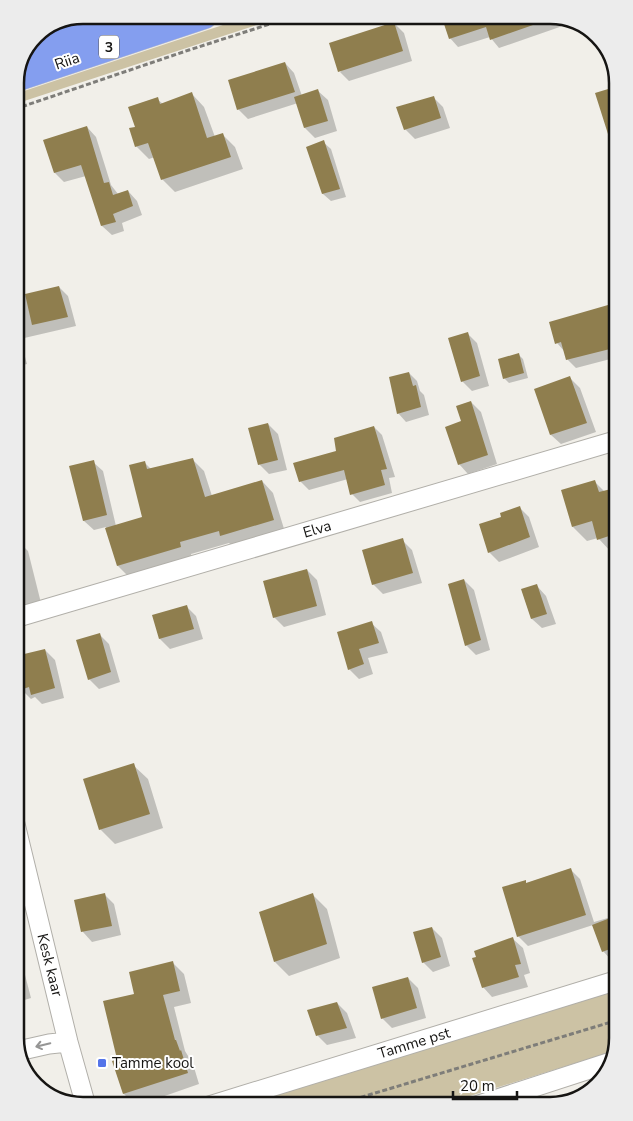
<svg xmlns="http://www.w3.org/2000/svg" width="633" height="1121" viewBox="0 0 633 1121" font-family="'Nunito Sans',sans-serif">
<style>
.green{fill:#ccc2a4}
.shadow{fill:#0003}
.building{fill:#8f7e4e}
.lines{fill:none;stroke-linecap:round;stroke-linejoin:round}
.minor-casing{stroke:#b1afa9;stroke-width:21}
.trunk-casing{stroke:#cccccb;stroke-width:29}
.path{stroke:#7e7d79;stroke-width:3;stroke-dasharray:5 2.5;stroke-linecap:butt}
.minor{stroke:#fff;stroke-width:19}
.trunk{stroke:#849eef;stroke-width:28}
.oneway{stroke:#969695}
.poi-dot{fill:#5474e9;stroke:#fff;stroke-width:2}
.labels{text-anchor:middle;dominant-baseline:central;stroke-width:4;stroke-linejoin:round;paint-order:stroke}
.shield{fill:#fff;stroke:#5c5b5a;stroke-width:1}
.shield-label{font-size:14px;font-weight:bold;fill:#161513}
.street-label{font-size:15px;fill:#161513;stroke:#fff}
.poi-label{font-size:15px;fill:#161513;stroke:#fff;text-anchor:start}
.rim{fill:none;stroke:#161513;stroke-width:2.5}
</style>
<rect width="100%" height="100%" fill="#f1efe9"/>
<path class="green" d="M253,15H287L15,104V94Z
M618,983V1039L614,1051L438,1106H222Z"/>
<path class="shadow" d="M442,15H555L574,22L499,48L490,37L458,47L450,38Z
M394,23L404,33L412,61L349,81L340,72Z
M285,63L294,73L302,96L318,91L328,100L337,131L315,138L305,128L298,103L248,119L238,109Z
M192,94L204,107L215,137L223,135L235,147L243,169L175,192L162,179L155,157L149,159L136,146V127L157,99L163,104Z
M434,98L443,107L450,128L415,139L405,129Z
M87,127L96,137L111,185L118,194L128,191L137,201L142,215L122,223L124,231L112,235L102,226L86,176L64,182L55,173L45,140Z
M323,142L331,149L346,197L331,201L323,194L308,147Z
M618,193V203L615,194Z
M59,287L68,296L76,326L20,339L27,364L15,367V298Z
M608,307L617,315L618,319V357L576,368L567,359L565,352L557,343Z
M467,333L477,343L489,386L472,391L462,381Z
M518,354L523,359L528,378L509,383L504,378Z
M409,373L417,381L420,391L424,395L429,415L406,422L398,413Z
M570,378L580,388L596,432L561,444L551,435Z
M471,402L481,412L497,464L468,474L459,464L462,422Z
M268,424L278,434L287,470L269,474L259,464Z
M374,427L382,435L395,477L389,478L392,493L360,502L352,494L348,479L309,490L300,481Z
M15,429L21,450L15,451Z
M192,459L204,471L212,496L262,481L273,493L285,532L233,547L229,543L191,554L192,559L129,577L118,566L106,527L94,530L84,521L93,462L103,471L116,526L144,518L145,463L151,469Z
M594,481L605,492L614,489L618,493V552L613,554L598,538L587,541L573,527Z
M519,507L529,517L539,547L499,562L489,552Z
M402,540L412,550L422,583L383,594L373,584Z
M18,541L28,551L41,603L15,609V542Z
M307,570L317,580L326,615L284,627L274,617Z
M464,580L474,590L490,650L476,655L466,645Z
M537,586L546,596L556,624L542,628L532,619L522,590Z
M186,606L196,616L203,639L170,649L160,639L153,616Z
M371,623L381,632L388,653L368,658L373,674L359,679L349,669Z
M99,634L109,644L120,682L99,689L89,679Z
M45,650L55,660L64,698L42,704L35,697L31,699L21,689L26,671Z
M133,765L148,779L163,828L115,844L100,829Z
M570,869L580,879L594,922L618,915V959L612,961L603,951L593,925L528,946L518,936L525,881L527,884Z
M104,894L114,904L121,935L92,942L83,932L76,901Z
M312,894L327,909L340,958L289,976L275,962Z
M432,928L442,938L450,966L433,972L423,962Z
M513,939L523,948L530,973L524,975L528,987L492,997L483,987Z
M15,962L24,971L31,998L15,1003Z
M172,962L184,974L191,1003L174,1007L185,1051L193,1064L199,1084L136,1106L124,1094L119,1060Z
M408,978L418,988L426,1018L392,1028L382,1018Z
M337,1003L347,1013L356,1038L327,1045L318,1036Z"/>
<path class="building" d="M441,15H553V18L490,40L486,27L449,39Z
M394,22L403,51L338,72L329,43Z
M285,62L295,92L237,110L228,80Z
M618,86V152L614,153L595,93Z
M318,89L328,121L304,128L294,97Z
M192,92L207,138L223,133L231,157L161,180L148,143L135,147L129,128L135,127L128,107L158,97L160,104Z
M434,96L441,118L404,130L396,107Z
M87,126L104,183L109,182L113,195L128,190L133,206L113,214L116,222L101,226L81,165L54,173L43,140Z
M324,140L340,189L322,194L306,147Z
M59,286L68,317L32,325L25,294Z
M608,305L613,321L618,319V347L566,360L561,342L555,344L549,322Z
M468,332L480,376L461,382L448,338Z
M519,353L524,373L503,379L498,359Z
M409,372L413,386L416,385L421,407L397,414L389,377Z
M570,376L587,423L550,435L534,389Z
M471,401L488,455L458,465L445,427L461,421L456,406Z
M268,423L278,460L258,465L248,428Z
M374,426L387,469L381,470L385,485L350,495L344,470L299,482L293,463L336,451L334,438Z
M193,458L205,497L262,480L274,520L220,536L219,531L180,542L181,547L117,566L105,528L142,517L129,465L145,461L147,469Z
M94,460L107,515L83,521L69,466Z
M595,480L599,492L615,488L618,499V533L597,540L592,521L572,527L561,490Z
M520,506L530,537L488,553L479,524L501,517L500,513Z
M403,538L413,573L372,585L362,550Z
M307,569L317,606L273,618L263,581Z
M464,579L481,640L465,646L448,584Z
M537,584L547,614L531,619L521,589Z
M187,605L194,629L159,639L152,615Z
M372,621L379,643L359,649L364,664L348,670L337,632Z
M100,633L111,672L88,680L76,640Z
M45,649L55,688L31,695L29,687L20,690L16,672L24,670L20,655Z
M134,763L150,814L99,830L83,779Z
M571,868L586,915L517,937L502,887L526,880V883Z
M105,893L112,926L81,932L74,900Z
M313,893L327,944L274,962L259,912Z
M618,915V946L602,952L592,925Z
M432,927L441,957L422,963L413,932Z
M513,937L521,964L515,965L519,977L482,988L472,958L476,957L474,951Z
M173,961L180,991L163,995L175,1040H176L180,1051L181,1050L188,1073L123,1094L112,1061L117,1059L103,1001L134,994L129,972Z
M408,977L417,1008L381,1019L372,987Z
M337,1002L347,1028L316,1036L307,1010Z"/>
<g class="lines">
<g class="minor-casing">
<path id="minor" d="M15,618L618,440
M15,824L68,1042L86,1106
M18,1051L49,1044L68,1042
M209,1106L618,980
M476,1106L611,1062"/>
</g>
<g class="trunk-casing">
<path id="trunk" d="M28,50L133,15
M15,78L204,15"/>
</g>
<path class="path" d="M15,109L189,50L298,15
M332,1106L618,1020"/>
<use href="#minor" class="minor"/>
<use href="#trunk" class="trunk"/>
</g>
<defs><path id="oneway-shaft" d="M-6 0H5M1.5-3L5.5 0L1.5 3" fill="none" stroke-width="1.6" stroke-linecap="round" stroke-linejoin="round" transform="scale(1.25)"/></defs>
<use class="oneway" href="#oneway-shaft" transform="translate(43 1045) rotate(167)"/>
<rect class="poi-dot" x="97" y="1058" width="10" height="10" rx="2.5"/>
<g class="labels">
<rect class="shield" x="99" y="35.5" width="20" height="23" rx="4"/>
<g class="shield-label">
<text x="109" y="47">3</text>
</g>
<g class="street-label">
<text transform="translate(67 61) rotate(-19)">Riia</text>
<text transform="translate(317 529) rotate(-16)">Elva</text>
<text transform="translate(50 965) rotate(76)">Kesk kaar</text>
<text transform="translate(414 1043) rotate(-17)">Tamme pst</text>
</g>
<g class="poi-label">
<text x="112" y="1063">Tamme kool</text>
</g>
</g>
<path d="M0 0H633V1121H0ZM83 24H550A59 59 0 0 1 609 83V1038A59 59 0 0 1 550 1097H83A59 59 0 0 1 24 1038V83A59 59 0 0 1 83 24Z" fill="#ececec" fill-rule="evenodd"/>
<path class="rim" d="M83 24H550A59 59 0 0 1 609 83V1038A59 59 0 0 1 550 1097H83A59 59 0 0 1 24 1038V83A59 59 0 0 1 83 24Z"/>
<path d="M453 1091v8h64v-8" fill="none" stroke="#161513" stroke-width="2.5"/>
<text x="460" y="1091" font-size="15" fill="#161513" stroke="#ffffff" stroke-width="4" paint-order="stroke">20 m</text>
</svg>
